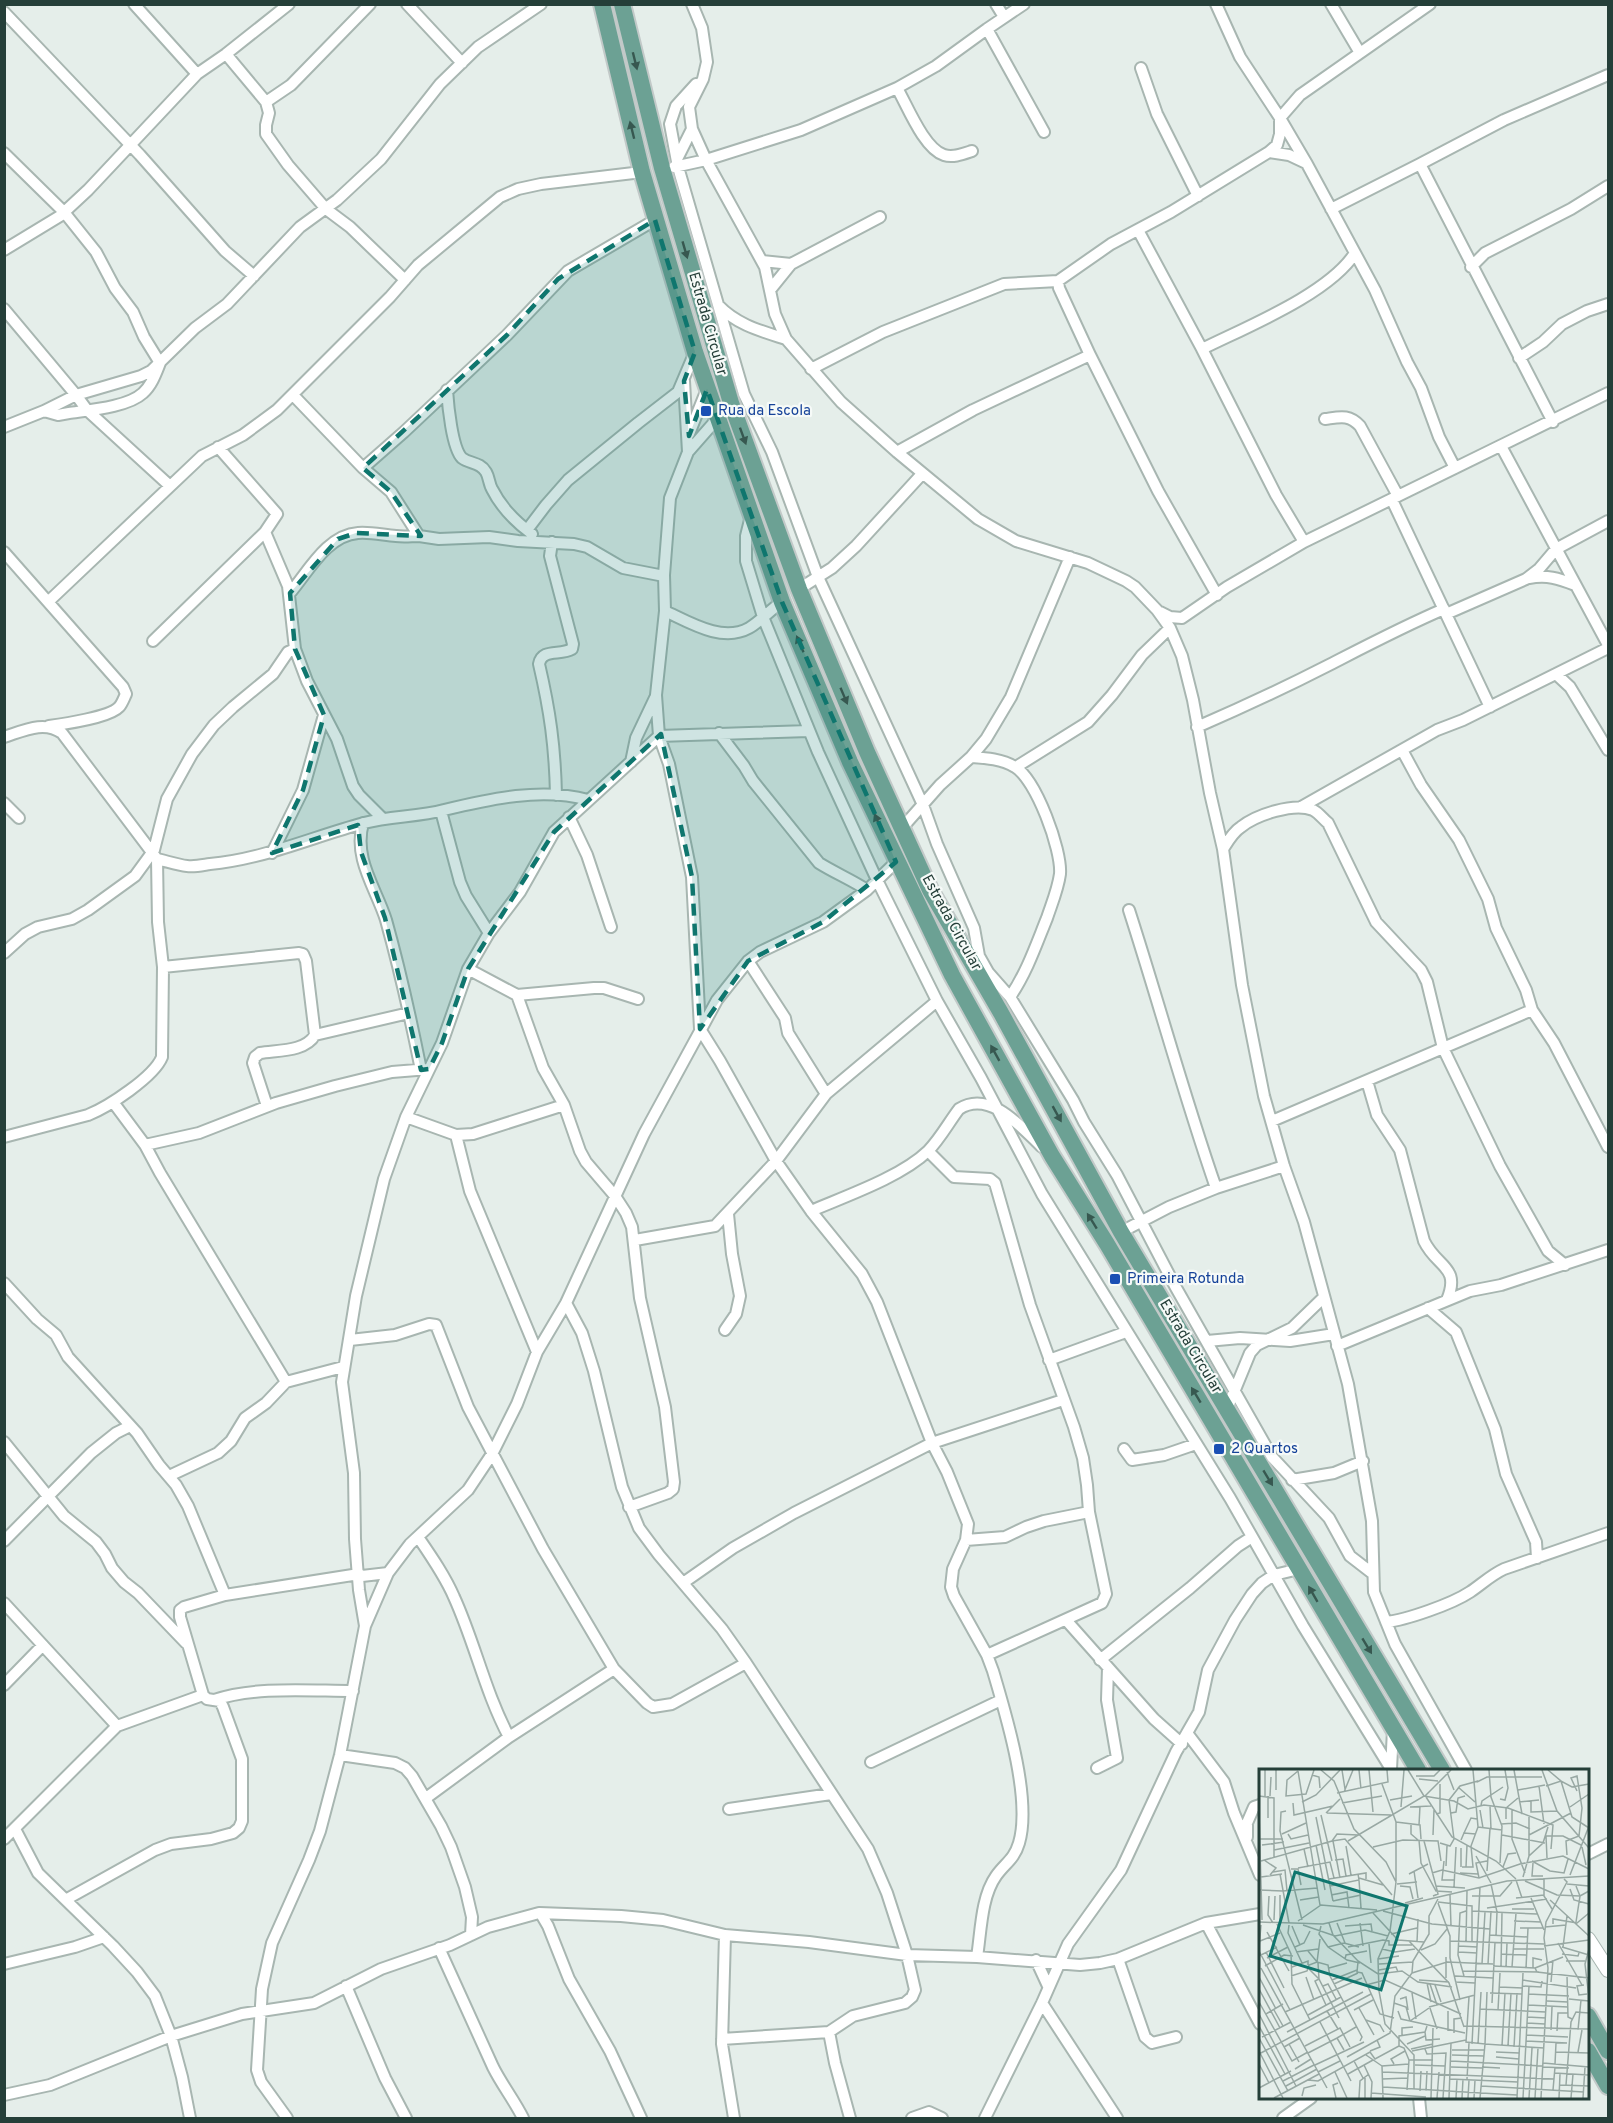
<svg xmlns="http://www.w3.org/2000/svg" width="1613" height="2123" viewBox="0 0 1613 2123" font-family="Overpass,sans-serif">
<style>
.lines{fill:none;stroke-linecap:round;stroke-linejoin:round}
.minor-casing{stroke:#a8b6b1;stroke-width:14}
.tertiary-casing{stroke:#a8b6b1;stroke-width:16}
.primary-casing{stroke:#c2c9c8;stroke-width:20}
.minor{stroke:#fff;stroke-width:10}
.tertiary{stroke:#fff;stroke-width:14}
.primary{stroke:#6ca194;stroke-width:16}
.oneway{fill:#375850}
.marked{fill:#0f766e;fill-opacity:0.2;stroke:#0f766e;stroke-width:4.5;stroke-dasharray:12 8;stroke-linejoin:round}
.transit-dot{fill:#1a4fb4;stroke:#f6faf8;stroke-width:2}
.labels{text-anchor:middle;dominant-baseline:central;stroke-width:4.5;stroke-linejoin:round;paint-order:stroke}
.street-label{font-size:15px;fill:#253f39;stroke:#f6faf8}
.transit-label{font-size:15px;fill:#164399;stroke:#f6faf8;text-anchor:start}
.inset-road{fill:none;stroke:#98a8a3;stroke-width:1.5}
.view{fill:#0f766e;fill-opacity:0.15;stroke:#0f766e;stroke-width:3}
.inset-edge{fill:none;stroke:#253f39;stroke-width:3}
</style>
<rect width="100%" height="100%" fill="#e5eeea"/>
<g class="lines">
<g class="minor-casing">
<path id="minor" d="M134,4L197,74
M407,4L462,63
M692,4L702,28L707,62L703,79L689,107L692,129L706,160L765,267L775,314L786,339L841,402L897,452L978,519L1016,541L1088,563L1126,581L1135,587L1157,610L1170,628L1182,656L1193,700L1210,793L1223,849L1242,985L1264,1096L1284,1166L1304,1222L1348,1384L1372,1521L1374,1592L1395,1644L1466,1770
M996,4L1004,17
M1216,4L1240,57L1280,118L1307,164L1375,290L1407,362L1421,388L1439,437L1455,468
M1331,4L1360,53
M4,12L140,155L225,251L254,276
M987,29L1044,132
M226,54L266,102L269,113L266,125V134L288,165L326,209L350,227L405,280
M1141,68L1157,114L1198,196
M696,84L676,106L670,124L678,167L744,394L772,452L818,577L923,805L937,844L974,928L979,956L988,972L1010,997L1073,1100L1084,1122L1117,1175L1175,1286L1272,1457L1329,1518L1350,1556L1372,1573
M897,88C907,105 924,149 944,155C953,158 963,154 972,151
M266,102L291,85L370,4
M1269,152L1289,155L1306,163
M4,153L64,212L96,252L115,288L133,312L144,337L160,363C156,373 152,385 143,393C128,407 90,410 69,413L58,415L44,411
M677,159L692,129
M1420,164L1504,120L1608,75
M674,167L706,160L801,130L897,88L936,66L987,29L1024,4
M1331,209L1420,164L1553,422
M1138,230L1202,349L1276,495L1304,542
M4,250L60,216L88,190L197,74L226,54L289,4
M762,261L791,264
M1471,267L1485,253L1571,209L1608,186
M770,290L791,264L880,217
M718,305C737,325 761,331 786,339
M4,309L76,395L87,410L170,486
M1202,349C1246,327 1329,294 1355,253
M1090,355L1158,491L1217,595
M1519,358L1543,342L1562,324L1587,311L1608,304
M811,369L883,332L1004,284L1058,281L1111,244L1171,212L1269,152L1277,145L1280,134V118L1300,95L1430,4
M684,381L688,452
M447,390C448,405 452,448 462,458C470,464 480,462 486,472C489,477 489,484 492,489C501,507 517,523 532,534
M293,395L363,468L391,492L419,536L439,539L489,537L518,541L574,544L587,547L623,568L664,576
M717,419L688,452L670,498L664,575L665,611L656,695L659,736L669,764L692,877L700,1029L720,1061L776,1161L811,1211L862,1274L877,1302L932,1443L947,1472L968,1524L966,1540L953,1569L951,1587L954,1596L987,1655L993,1671C1006,1715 1032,1799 1019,1843C1014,1860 1005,1863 996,1876C981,1897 981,1932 977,1957
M1325,419C1340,417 1349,414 1360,426L1398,496
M4,427L44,411L76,395L141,376L151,371L195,328L227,304L300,227L337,200L381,159L440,84L478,47L541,4
M689,434L707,389
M1501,446L1608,645
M218,447L277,514L265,532L288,586L295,649L307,681L337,739L353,786L359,795L383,819
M897,452L973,410L1090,355L1059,288L1058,281
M363,468L404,432L507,335L568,271L655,220
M1392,500L1490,707
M751,516L746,536V561L763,617L818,752L877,880L937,1001L981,1078L1042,1194L1230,1498L1303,1626L1391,1769
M527,530L546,505L568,480L638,423L678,392L695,352
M552,542L550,556L573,644L572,649C560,656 542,648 539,664C550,711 555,747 556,795
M4,552L123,687L126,694C124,698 122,704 119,707C110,717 64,724 49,726
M1529,578C1547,575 1558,578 1575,585
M799,589L832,568L856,546L922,474
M290,593C308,572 327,535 358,533C371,532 383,535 396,536C404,537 412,536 419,536
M49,601L202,456L243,435L277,410L390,297L418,265L500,197L518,189L541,184L642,172
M665,611C689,622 722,643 749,628C761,621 771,609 782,602
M1160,612L1170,617L1182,618L1227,587L1304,542L1608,393
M1446,614L1526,579L1539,569L1556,549L1608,521
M153,641L265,532
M1556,674L1570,687L1608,750
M1197,727C1241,708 1284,688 1327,666C1366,646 1404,626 1444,609
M719,733L744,766L753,781L819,863C835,873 852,880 867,890
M4,737C23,731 44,720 62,733L157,859L158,922L163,967L162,1057C154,1077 108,1107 88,1115L4,1137
M971,757C986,758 1002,759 1015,767C1036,779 1062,850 1060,874C1058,889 1052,903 1047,918C1036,945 1027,972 1010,997
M631,762L636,738L655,698
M1016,767L1088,722L1112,695L1142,655L1170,628
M4,803L19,818
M1301,807L1437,730L1463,720L1608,648
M441,811L460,882L466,896L489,933
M569,817L587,855L611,927
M363,823C353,859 376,888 386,920C400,970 411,1020 421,1070
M902,828L940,785L971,757L986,739L1011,697L1070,557
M1223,849C1228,841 1233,832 1241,827C1256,815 1294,802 1313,810C1319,813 1323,819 1328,823L1376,922L1421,970L1427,982L1443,1048L1500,1166L1548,1251L1565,1265
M272,853L303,790L324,715
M157,859C166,861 178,865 187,866C195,867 203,865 210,864C264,859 312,837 364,823C390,816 418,817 444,810C490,799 542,787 588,800
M1129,910C1159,1003 1184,1096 1216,1188
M4,953L25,934L38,927L72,919L88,910L135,876L154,850L167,799L192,754L214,725L233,707L273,674L288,652L295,649
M748,961L785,1018L788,1033L826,1094
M163,967L299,953L303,954L306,961L315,1035
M468,969L517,995L543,1068L564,1105L580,1151L586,1162L615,1196L626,1213L632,1227L640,1298L665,1407L674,1482L673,1489L668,1493L629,1507
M517,995L594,988H604L638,999
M1532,1010L1554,1043L1608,1147
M1367,1081L1377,1115L1400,1150L1424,1241C1437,1268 1461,1266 1447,1300
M113,1102L145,1145L160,1173L286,1382
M267,1106L253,1063L255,1057L260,1053C278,1050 305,1052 315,1035L409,1013
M406,1117L456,1135L473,1134L564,1105
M1272,1121L1532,1010L1526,990L1496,928L1488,899L1459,840L1421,785L1402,750
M456,1135L470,1191L537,1352
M145,1145L199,1133L276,1103L335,1086L392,1072L429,1069
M928,1151L954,1177L990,1179L995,1183L1030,1305L1074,1427L1083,1458L1087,1485L1089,1512L1106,1594L1102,1603L987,1655
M811,1211C846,1196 901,1177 928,1151C940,1139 949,1122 959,1109C990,1089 1022,1128 1042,1147
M1121,1232L1169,1207L1216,1188L1284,1166
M635,1240L715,1226L776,1161L826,1094L937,1001
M4,1283L37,1319L56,1335L68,1357L137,1433L159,1465L176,1485L188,1506L225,1595
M566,1303L582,1333L594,1371L622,1487L639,1528L659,1555L722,1629L746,1663L868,1849L887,1893L907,1955L915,1990L912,1997L905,2003L853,2016L829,2032L835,2063L850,2118
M1428,1308L1456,1332L1495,1429L1506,1474L1536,1542L1537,1558
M725,1330L736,1314L740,1296L732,1254L728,1214
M350,1340L395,1335L429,1324L436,1325L468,1407L543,1549L614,1669L647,1703L653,1707L672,1704L746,1663
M1207,1341L1240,1338L1290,1341L1334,1334
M1337,1346L1470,1291L1501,1285L1608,1250
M1049,1360L1126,1332
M1227,1409L1250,1353L1257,1345L1292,1328L1323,1298
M4,1442L64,1516L96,1542L105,1554L112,1568L124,1582L138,1593L186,1643
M1124,1449L1132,1460L1164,1455L1196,1444
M169,1476L218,1453L231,1441L245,1418L266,1403L286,1382L343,1367
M1292,1480L1334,1473L1363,1461
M418,1537C431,1556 445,1576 454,1597C475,1643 485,1692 509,1737
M966,1540L1005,1537L1026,1527L1044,1521L1089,1512
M4,1541L91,1453L116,1433L130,1426
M683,1583L733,1548L794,1513L932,1443L1063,1400
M4,1603L117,1726
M1066,1620L1154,1719L1182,1744
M1386,1622C1406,1620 1452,1604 1470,1592C1482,1584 1491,1575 1504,1569L1608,1533
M365,1626L359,1590L355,1539L354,1473L342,1382L356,1296L384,1179L406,1117L442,1043L468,969L489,933L520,892L554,832L659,736L809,731
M1100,1660L1190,1588L1238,1546L1252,1537
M4,1685L42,1646
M214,1700C255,1686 310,1691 353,1691
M1187,1733L1224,1782L1234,1813L1260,1875
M340,1755L395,1763L405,1768L412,1776L441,1826L451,1847L465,1887L472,1917L471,1935
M871,1762L1001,1700
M1097,1768L1117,1758L1107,1700L1108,1668
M1391,1769L1393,1730
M426,1798L509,1737L614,1669
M729,1809L831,1794
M15,1829L38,1873L113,1946L137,1972L155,1996L171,2036L182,2077L190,2118
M1247,1837V1823L1254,1807L1260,1805
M4,1839L117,1726L203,1695L180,1617V1610L184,1607L225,1595L359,1574L362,1576L388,1573
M1588,1854L1608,1844
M67,1899L155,1850L171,1844L211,1839L233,1833L239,1828L242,1821V1759L223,1707L220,1701L207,1699L203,1695
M541,1914L548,1926L569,1979L610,2051L641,2118
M1206,1923L1260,2024
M725,1935L722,2044L734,2118
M439,1948L493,2067C502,2085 514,2100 523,2118
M1118,1959L1145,2037L1152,2043L1176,2037
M1036,1960L1048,1986
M4,1964L75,1947L104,1937
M346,1986L385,2078L406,2118
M1042,2003L1117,2118
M722,2039L829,2032
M4,2095L50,2085L171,2036L242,2014L314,2003L381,1969L450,1945L488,1927L539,1913L621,1916L663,1920L725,1935L809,1942L907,1955L977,1957L1080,1965L1100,1963L1118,1959L1206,1923L1260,1914
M1419,2098L1421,2118
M287,2118L261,2082L257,2070L262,1989L272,1943L309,1860L320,1831L340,1755L365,1626L388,1573L410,1544L468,1490L492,1454L517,1404L537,1352L566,1303L644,1134L717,1000L748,961L760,952L823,922L867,890L896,862
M912,2118L929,2112L942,2118
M985,2118L1042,2003L1068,1944L1121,1870L1176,1752L1199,1712L1208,1670L1235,1620L1252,1594L1262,1583L1274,1575L1299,1569
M1283,2118L1311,2098"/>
</g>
<g class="tertiary-casing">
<path id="tertiary" d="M1588,1939L1608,1970"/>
</g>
<g class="primary-casing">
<path id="primary" d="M602,4L642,172L695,352L782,602L850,762L952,975L1052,1156L1107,1244L1418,1770
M622,4L662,168L731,403L799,589L867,752L930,890L1001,1013L1121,1232L1442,1770
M1588,2016L1608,2051
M1588,2051L1608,2086"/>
</g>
<use href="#minor" class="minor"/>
<use href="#tertiary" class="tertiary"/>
<use href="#primary" class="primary"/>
</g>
<defs><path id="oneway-solid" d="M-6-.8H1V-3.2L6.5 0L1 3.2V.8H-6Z" transform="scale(1.5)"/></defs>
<g class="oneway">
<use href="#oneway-solid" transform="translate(635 61) rotate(76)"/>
<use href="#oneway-solid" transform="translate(632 130) rotate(-104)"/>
<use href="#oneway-solid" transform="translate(685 250) rotate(74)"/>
<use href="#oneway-solid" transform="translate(743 436) rotate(70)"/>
<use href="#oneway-solid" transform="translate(800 644) rotate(-113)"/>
<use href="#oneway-solid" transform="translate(844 696) rotate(67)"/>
<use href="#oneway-solid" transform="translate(878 822) rotate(-114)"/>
<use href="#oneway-solid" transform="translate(995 1053) rotate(-119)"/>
<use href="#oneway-solid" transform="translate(1057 1114) rotate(61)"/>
<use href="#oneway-solid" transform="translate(1092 1221) rotate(-122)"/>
<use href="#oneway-solid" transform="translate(1196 1395) rotate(-121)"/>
<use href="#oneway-solid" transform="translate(1268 1478) rotate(59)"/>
<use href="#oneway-solid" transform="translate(1313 1594) rotate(-120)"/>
<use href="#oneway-solid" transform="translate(1367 1646) rotate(59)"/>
</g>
<path class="marked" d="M655,220L695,352L684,381L689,436L707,389L782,602L896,862L823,922L748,961L700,1029L692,877L661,734L554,832L468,969L442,1043L429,1069L421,1070L385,918L361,852L358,825L272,853L303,790L324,715L295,649L290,593L338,539L356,533L421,536L391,492L363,468L507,335L558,279Z"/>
<g class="transit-dot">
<rect x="700" y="405" width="12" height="12" rx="3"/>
<rect x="1109" y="1273" width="12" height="12" rx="3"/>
<rect x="1213" y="1443" width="12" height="12" rx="3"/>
</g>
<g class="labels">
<g class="street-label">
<text transform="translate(707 324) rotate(74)">Estrada Circular</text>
<text transform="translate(951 923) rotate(61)">Estrada Circular</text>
<text transform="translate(1190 1347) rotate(59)">Estrada Circular</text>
</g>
<g class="transit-label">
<text x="718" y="411">Rua da Escola</text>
<text x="1127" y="1279">Primeira Rotunda</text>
<text x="1231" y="1449">2 Quartos</text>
</g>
</g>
<g transform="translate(1259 1769)">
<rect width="330" height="330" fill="#e5eeea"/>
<path class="inset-road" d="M62,1L75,12L95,60L127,93L137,113L134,138M83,1L86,20M100,1L102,20M110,1L114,43M149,1L165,27M230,1L232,28L243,57L241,94M255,1L263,45M283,1L298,42L330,79M289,1L302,12L313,48L330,59M39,2L61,136M39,2L28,11L27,27L47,25L55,1M188,3L195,21M53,6L60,8L61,19M157,7H175L181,1M160,10L179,12M218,13L228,8H283M123,15L137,53V112M280,17L285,55M287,17L302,12L313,18L330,15M199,18L216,33M17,21V1M259,21L286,16M85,23L94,1M78,24L129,13L128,1M0,27L15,29V88M6,27V1M11,27L12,8M166,27L192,1M167,28L193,68L237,92L257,110M241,30L246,31L249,19L246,1M131,31L153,27M190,31L201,17L219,12M272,32V43L298,42M43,33L57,26L81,1M260,33L280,31M34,34L35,46L74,37M83,34L123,27M222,36L223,32L244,18M231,37L232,60M142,38L145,1M151,38L172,37M311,38L330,25M221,41L224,59M253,41V70L266,104M27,42L22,43L21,62L43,151M0,44L3,151M67,44L81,30M68,44L132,46M192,44L197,43L199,29L206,27M177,45L181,44V15M62,46L73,92M57,48L74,132M270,48V87M9,49V27M247,50V39L259,29M137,53L161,56L162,70M242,55L257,54L271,60M152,56V65L159,71M160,56L161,37M219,58L243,61M205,64L212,49L218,50M23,65L47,54M29,65L32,70L49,66M174,66L175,41M243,66L286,74M270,66L312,44M287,67H304L322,76M287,67L288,89M1,70H24M160,71L162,94L177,122L193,123M202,71L205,64L217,65M73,72L86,70L133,126M74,72L81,109M89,72L165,27L195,32L209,40L225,36L249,39L294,56L292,80M165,72L177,117M181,74L191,77L195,70L190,31M3,76L25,73M57,76L66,121M87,77L92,106M114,78L144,71L179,72L182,92M323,78L327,96M202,79V98M45,80L49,98M15,81L50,74M308,86L307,72L320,67L323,39L318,7L312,9L318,22M217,87L232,114M5,91L17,99L11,106M76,91L84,90L87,107M2,92L73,72L78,65L99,66M185,92L183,111H195M273,92L291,102L305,104L309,90M274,94L273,107H284M187,97L188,77M203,98H214L212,77L219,58L214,1M207,98L208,76M244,98L249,85L257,84M39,99L71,93L75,109M32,100H39L42,116M155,102L159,129M228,102L231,60M14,103L26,101L28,122M173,104L183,101L220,109L261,95L304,87L330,100M201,104L219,105M21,105L30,154M150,105L169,95M311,106L330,57M2,108L23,105M264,108L270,87L284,74L289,58M100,109L124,116M220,109L217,94L228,92M285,109V127L293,140M70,110L107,104V110M100,111L102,139M257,111L263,129M266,112L298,126L321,127L330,122M138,115L158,113M232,115L238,143L237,167M308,115L330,117M71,117L100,111L99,105M141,117L151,118L154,130M195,118L197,78M311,120L315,131L330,135M0,121L24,122M24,122L58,119M21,126V151M72,126L88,123L90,139M191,126L192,157M10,127L9,146L14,154M174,127L179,125L177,117L206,119M213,127H241L253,113M257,129L285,126M272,129L285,161M41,131L60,128M291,131L330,167M74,132L102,126M179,133L213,137V172M146,134L164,129M179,134L191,167V189L201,231M134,139L131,162L119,190L120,222L126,255L155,286V321M228,139L288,130M253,140H275M124,142L173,155L231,160M213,142L278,145M114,144L139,171L165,173M15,151L16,127M39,152L62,136L118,141M255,152L282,153M0,153L64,155L248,112L330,107M317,153L321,127L317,117M70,154L74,166L99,192L119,205L143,202L159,213L193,218M78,154L86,174M101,154L104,177M18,155L32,185L33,215L51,251M294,155V150L318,154L330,144M30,156L29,164L43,194M44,156L76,167L106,161L129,167M33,157L41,176M62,157L60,165L69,178L88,191L101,194M86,157L112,155L113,162M286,158L307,156M261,159H284M8,163L30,202M132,165L158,159M230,166L269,168M1,172L21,164M150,172L190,214L205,258M191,172L285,175M207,172L208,122M158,173L159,150M299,174L323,216M110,175L112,194M200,177L218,178M285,177L330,171M36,178L45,174L51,162M69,178L85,174L100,178M89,178L124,171L130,172V176H153M303,178L330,186M304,178L308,147M0,179L2,156M123,180L136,183L156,180M254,180H285M330,180L326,195L330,229M162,181L176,175L188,160M0,182L31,241M49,182L59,194L60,210L80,249M7,183L25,219M37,183L59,180M199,183L218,184M242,185L268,186M303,185L319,187L320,184M0,187L18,178M8,189L29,178M86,190L87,186L108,182M119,190L140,187M307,192H326M58,193L61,170M99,193L98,203L103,204L121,245L135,249M120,195L154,193M223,195L226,143M229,195L232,142M6,197L25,186L34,187M234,197L276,199L278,203L330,209M33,198L49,192V196M242,198L243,143M247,198L248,174M253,198L257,144M2,199L68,319M70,199L88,194M267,199L269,159M274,199V189L283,191M276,199L304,188M50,200L60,210L56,212L67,236M120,201L137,198L139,203M204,202L280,203M153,204L188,193L234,195M308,206L309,248L313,250M32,207L48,202L50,196L58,193L69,196L71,207L103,268L101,272M196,207L234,209M205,207L199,186L201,144L207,142M0,208L17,240M47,208L55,231M187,209V188M73,211L98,201M160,211L190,213M264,211L317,219M196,213L216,214M292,213L294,191M168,214L172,233M75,215L99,204M171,215L178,236M107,216L126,211L202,245M176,216L182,233M325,216L318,217L320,226L328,225M64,217L69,215L77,230M264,217L282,218L283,212M240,218L264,219M0,220L21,259M153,224L157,250M231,224L263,225M269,225L310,227M210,228L207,273L226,275L228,223M141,230L147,228L149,241M310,230L330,232M288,232L309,233M0,233L33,292L49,283M135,234L147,238L151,252M233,234L236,173M269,236L309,238M170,238L216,226M100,239L115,266M171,239L178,260M221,240L287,243M15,241L24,257M95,241L114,231M239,241L241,204M68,242L79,260M139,242L142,250L151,252L170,239M189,242V262M26,243L103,209M0,245L37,317M7,245L24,235M49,246L82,228M268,248L287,249M107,251L121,256L125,263M151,252L206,264M61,253L92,312M268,254L286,255M0,257L26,305M205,257L330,260M292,261L293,238M319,261L322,231M298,262L299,244H309M28,263L104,223M166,263L167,271L181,270M195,264V250L203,249M143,266V259L154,258M267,266L309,268M3,268L32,253M0,269L29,322M78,269L97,258M267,272L308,274M30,275L40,293M148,275L166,267M213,275L221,118M219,275L222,223M46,277L81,259L91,278M140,277L145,279L150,291M243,277L246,224M249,277L252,224M25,278L41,269M255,278L258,224M152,280L174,275M166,280L168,285L187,284L184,329M193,281H225M0,282L24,329M111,282L121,278L118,271M153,282L207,271M237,283L260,284M297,283L330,284M319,283L323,261M49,284L78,269L85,281M0,285L112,225M107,286L123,297M193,286L225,287M88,288L131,264L136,227L153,204L154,192L170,165V147L179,130M237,288L260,290M95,292L104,309M192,292L283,297M284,294L330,298M0,295L10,314M135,295L132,290L146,282M296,295L297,274M56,296L105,273M105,296L113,313L112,329M156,296L186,297M192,298L223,299M223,298L241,299M283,298L310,299M36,300L52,290M59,303L81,292M76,303L88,329M123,303L295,310M295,304L330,306M89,305L114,291M106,309V329M123,310L149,309M191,310L259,313M208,310L210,274M49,311L59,312L111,283L116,290L140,277V267L166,263L168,257M24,312L55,296M301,316L330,317M307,316L312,253L317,243L330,244M27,317L58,300M222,317L325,323M124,318L222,324M0,319L32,302M148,321L150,291H174M294,321L296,298M161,322L162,302M167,322L168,302M112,324L167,328M222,324L258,326M43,327L45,319L57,316M15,329L60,305M77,329L74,316L79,314M100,329L101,312L110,305M124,329L123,297L150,295M172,329L174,259M178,329L180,303M190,329L192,274M197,329L198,310M203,329L204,310M209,329L210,311M215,329L216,311M221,329L226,275L285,279M258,329L264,204M264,329L270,217M270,329L273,279M276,329L279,279M282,329L289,199L285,169L287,153L308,113L305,110M300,329L301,305M312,329L314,305M324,329L326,298"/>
<path class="view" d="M36,103L148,137L122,221L11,187Z"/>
<rect width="330" height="330" class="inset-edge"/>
</g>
<rect width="1613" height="2123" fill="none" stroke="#253f39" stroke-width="12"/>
</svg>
